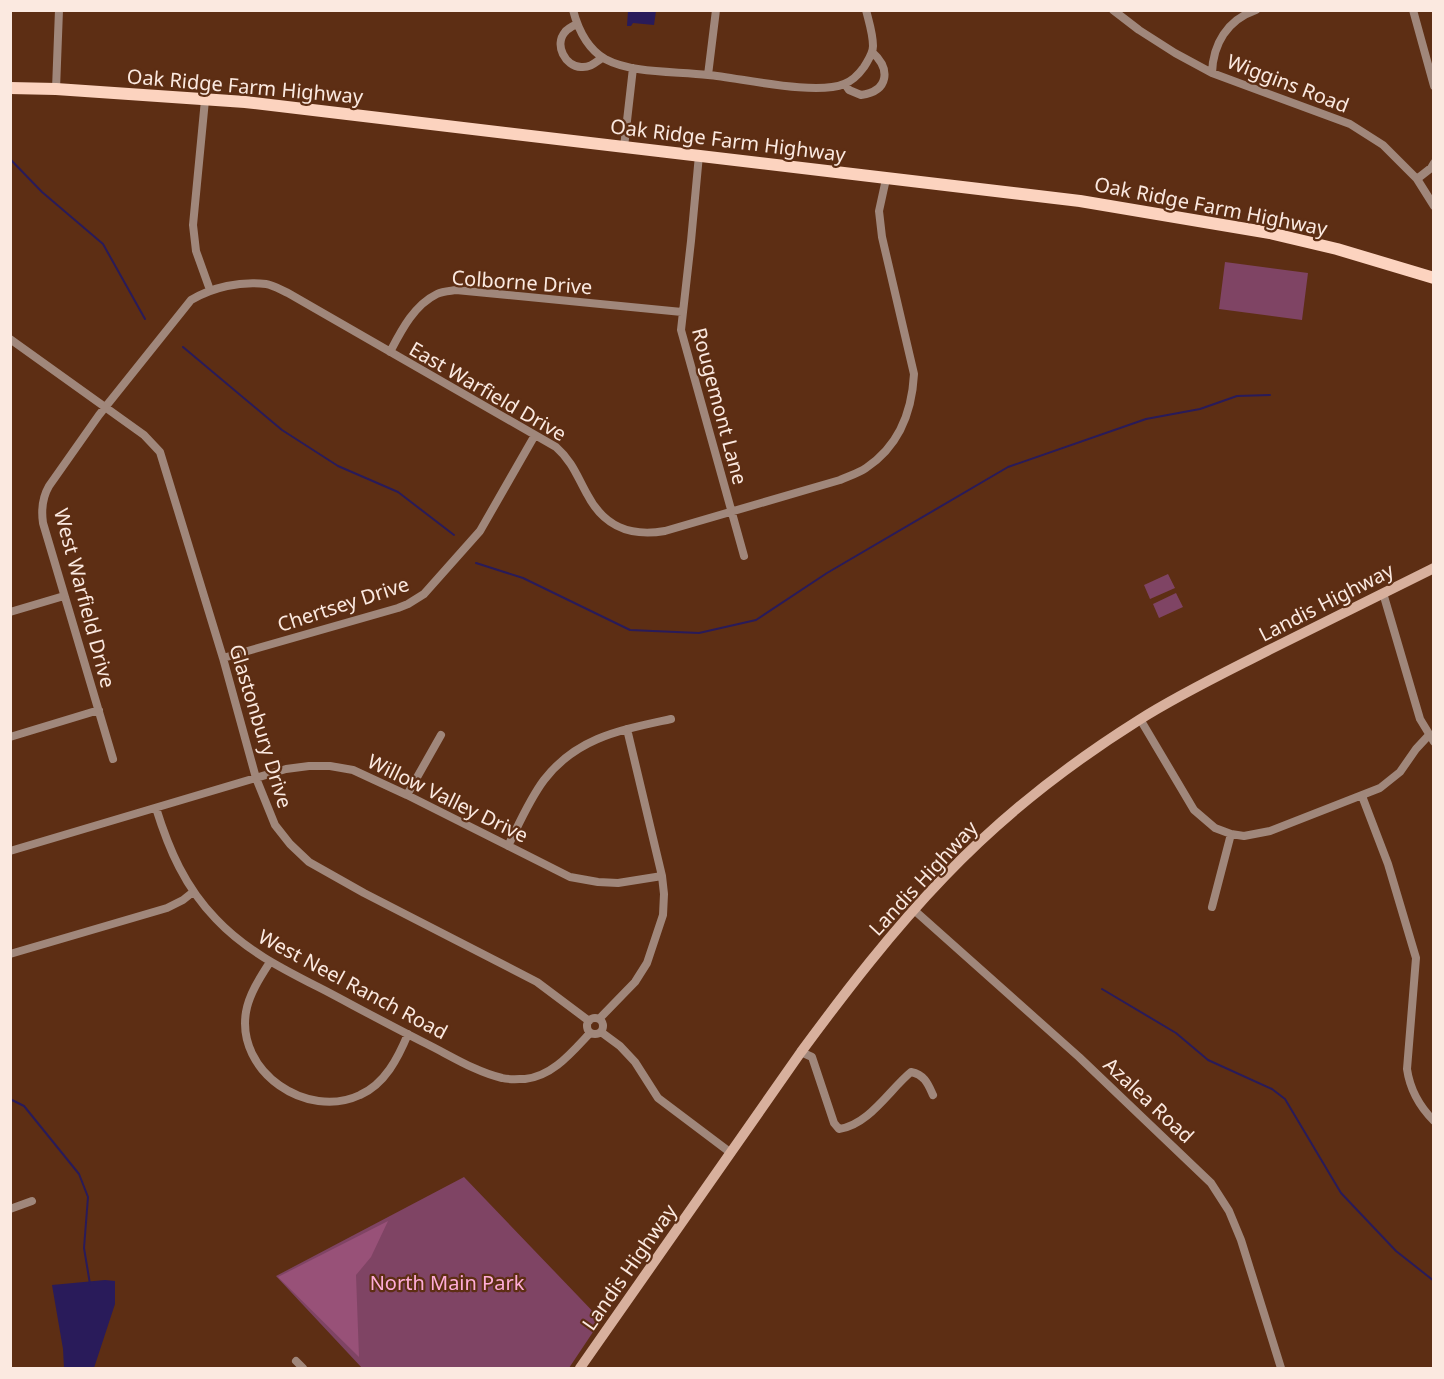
<svg xmlns="http://www.w3.org/2000/svg" width="1444" height="1379" viewBox="0 0 1444 1379" font-family="'Noto Sans',sans-serif">
<style>
.green{fill:#7f4464}
.forest{fill:#985178}
.water{fill:#291b5a}
.lines{fill:none;stroke-linecap:round;stroke-linejoin:round}
.stream{stroke:#291b5a;stroke-width:2}
.minor{stroke:#a0877b;stroke-width:8}
.secondary{stroke:#d8b09d;stroke-width:10}
.primary{stroke:#fcd3bf;stroke-width:12}
.labels{text-anchor:middle;dominant-baseline:central;stroke-width:4.5;stroke-linejoin:round;paint-order:stroke}
.street-label{font-size:20px;fill:#fbe9e0;stroke:#5d2e14}
.park-label{font-size:20px;fill:#feacd7;stroke:#5d2e14}
</style>
<rect width="100%" height="100%" fill="#5d2e14"/>
<path class="green" d="M1225,262L1308,273L1302,320L1219,309Z
M1168,574L1175,588L1150,599L1144,585Z
M1176,593L1183,607L1159,618L1153,604Z
M464,1177L601,1320L569,1368H362L276,1276Z"/>
<path class="forest" d="M388,1221L371,1257L356,1275L359,1357L278,1277Z"/>
<path class="water" d="M628,11H656L654,25L633,23L631,26H627Z
M105,1280L115,1281V1304L94,1368H64L63,1349L52,1285Z"/>
<g class="lines">
<path class="stream" d="M10,159L42,192L103,244L145,319
M183,347L282,430L338,466L398,492L454,535
M476,563L523,578L630,630L699,633L756,620L827,573L1008,467L1146,419L1200,409L1237,396L1270,395
M1102,989L1176,1033L1208,1060L1272,1089L1285,1099L1341,1193L1396,1251L1434,1281
M10,1099L24,1106L79,1174L88,1197L84,1248L90,1284"/>
<path class="minor" d="M573,10C578,29 588,49 605,59C633,74 677,71 708,75C741,78 816,96 844,84C852,81 859,74 864,67C868,60 873,54 873,46C873,34 869,22 866,10
M1113,10L1139,30L1175,53L1212,73L1350,124L1383,145L1417,179L1434,206
M1413,10L1434,86
M577,24C573,26 568,28 565,32C554,45 565,66 581,67C590,68 596,62 602,58
M1212,73C1213,44 1227,20 1256,10
M708,75L716,10
M845,84L849,90L861,95C889,91 891,69 872,52
M56,89L59,10
M205,100L193,225L196,251L210,290
M624,147L633,68
M699,155L691,241L681,330L744,556
M1417,179L1431,168L1434,163
M10,339L144,435L160,452L223,658L256,778L275,825L290,844L309,862L364,893L537,982L589,1021
M390,352C401,331 414,305 437,294C443,291 450,291 456,290L682,312
M1383,593L1420,719L1434,742
M10,612L64,596
M223,658L398,608L408,604L424,594L480,531L535,435
M1140,719L1194,810L1215,828L1231,834L1244,836L1270,831L1380,788L1400,772L1416,749L1429,735
M10,737L99,710
M113,759L43,523C41,509 42,498 49,486L99,415L191,300C213,287 240,281 266,284C273,285 281,290 288,293L556,447C572,461 577,476 587,494C604,527 630,537 665,531L840,480C849,476 859,473 866,468C899,446 912,412 914,374L882,237L879,211L886,179
M407,795L441,735
M1362,796L1388,864L1416,958L1407,1069C1410,1090 1419,1106 1434,1121
M156,808C169,850 185,887 216,919C247,952 287,971 326,991C360,1009 393,1027 427,1044C451,1056 476,1072 502,1078C509,1080 518,1079 525,1079C553,1076 572,1052 590,1033
M508,846C519,824 529,800 544,780C577,737 621,730 671,719
M10,851L286,769L309,766H330L353,770L407,795L570,877L598,882L618,883L662,876
M1212,907L1231,834
M914,910L1079,1057L1211,1183L1229,1211L1241,1240L1281,1368
M10,954L167,908L183,900L193,892
M270,962C261,976 249,994 246,1012C236,1072 307,1120 360,1095C385,1084 398,1058 408,1034
M587 1026a8 8 0 1 1 16 0a8 8 0 1 1-16 0Z
M599,1019L635,982L647,963L663,915L664,894L662,876L627,729
M601,1032L620,1046L635,1062L658,1098L731,1153
M801,1052L812,1057L834,1123L839,1129C869,1125 890,1089 911,1072C925,1075 928,1084 933,1095
M10,1209L32,1201
M296,1361L303,1368"/>
<path class="secondary" d="M580,1368L801,1052C846,991 892,931 945,876C1002,816 1069,764 1139,720C1180,694 1224,673 1267,651C1322,624 1378,596 1434,568"/>
<path class="primary" d="M10,88L56,89L245,102L1080,201L1270,233L1337,249L1434,278"/>
</g>
<g class="labels">
<g class="street-label">
<text transform="translate(1288 83) rotate(21)">Wiggins Road</text>
<text transform="translate(245 86) rotate(5)">Oak Ridge Farm Highway</text>
<text transform="translate(728 140) rotate(7)">Oak Ridge Farm Highway</text>
<text transform="translate(1211 206) rotate(11)">Oak Ridge Farm Highway</text>
<text transform="translate(522 282) rotate(4)">Colborne Drive</text>
<text transform="translate(488 391) rotate(30)">East Warfield Drive</text>
<text transform="translate(720 406) rotate(75)">Rougemont Lane</text>
<text transform="translate(85 598) rotate(75)">West Warfield Drive</text>
<text transform="translate(1326 602) rotate(-27)">Landis Highway</text>
<text transform="translate(343 604) rotate(-18)">Chertsey Drive</text>
<text transform="translate(261 726) rotate(73)">Glastonbury Drive</text>
<text transform="translate(448 798) rotate(26)">Willow Valley Drive</text>
<text transform="translate(923 878) rotate(-47)">Landis Highway</text>
<text transform="translate(353 984) rotate(28)">West Neel Ranch Road</text>
<text transform="translate(1149 1100) rotate(43)">Azalea Road</text>
<text transform="translate(629 1267) rotate(-55)">Landis Highway</text>
</g>
<g class="park-label">
<text x="447" y="1282">North Main Park</text>
</g>
</g>
<rect width="1444" height="1379" fill="none" stroke="#fbe9e0" stroke-width="24"/>
</svg>
